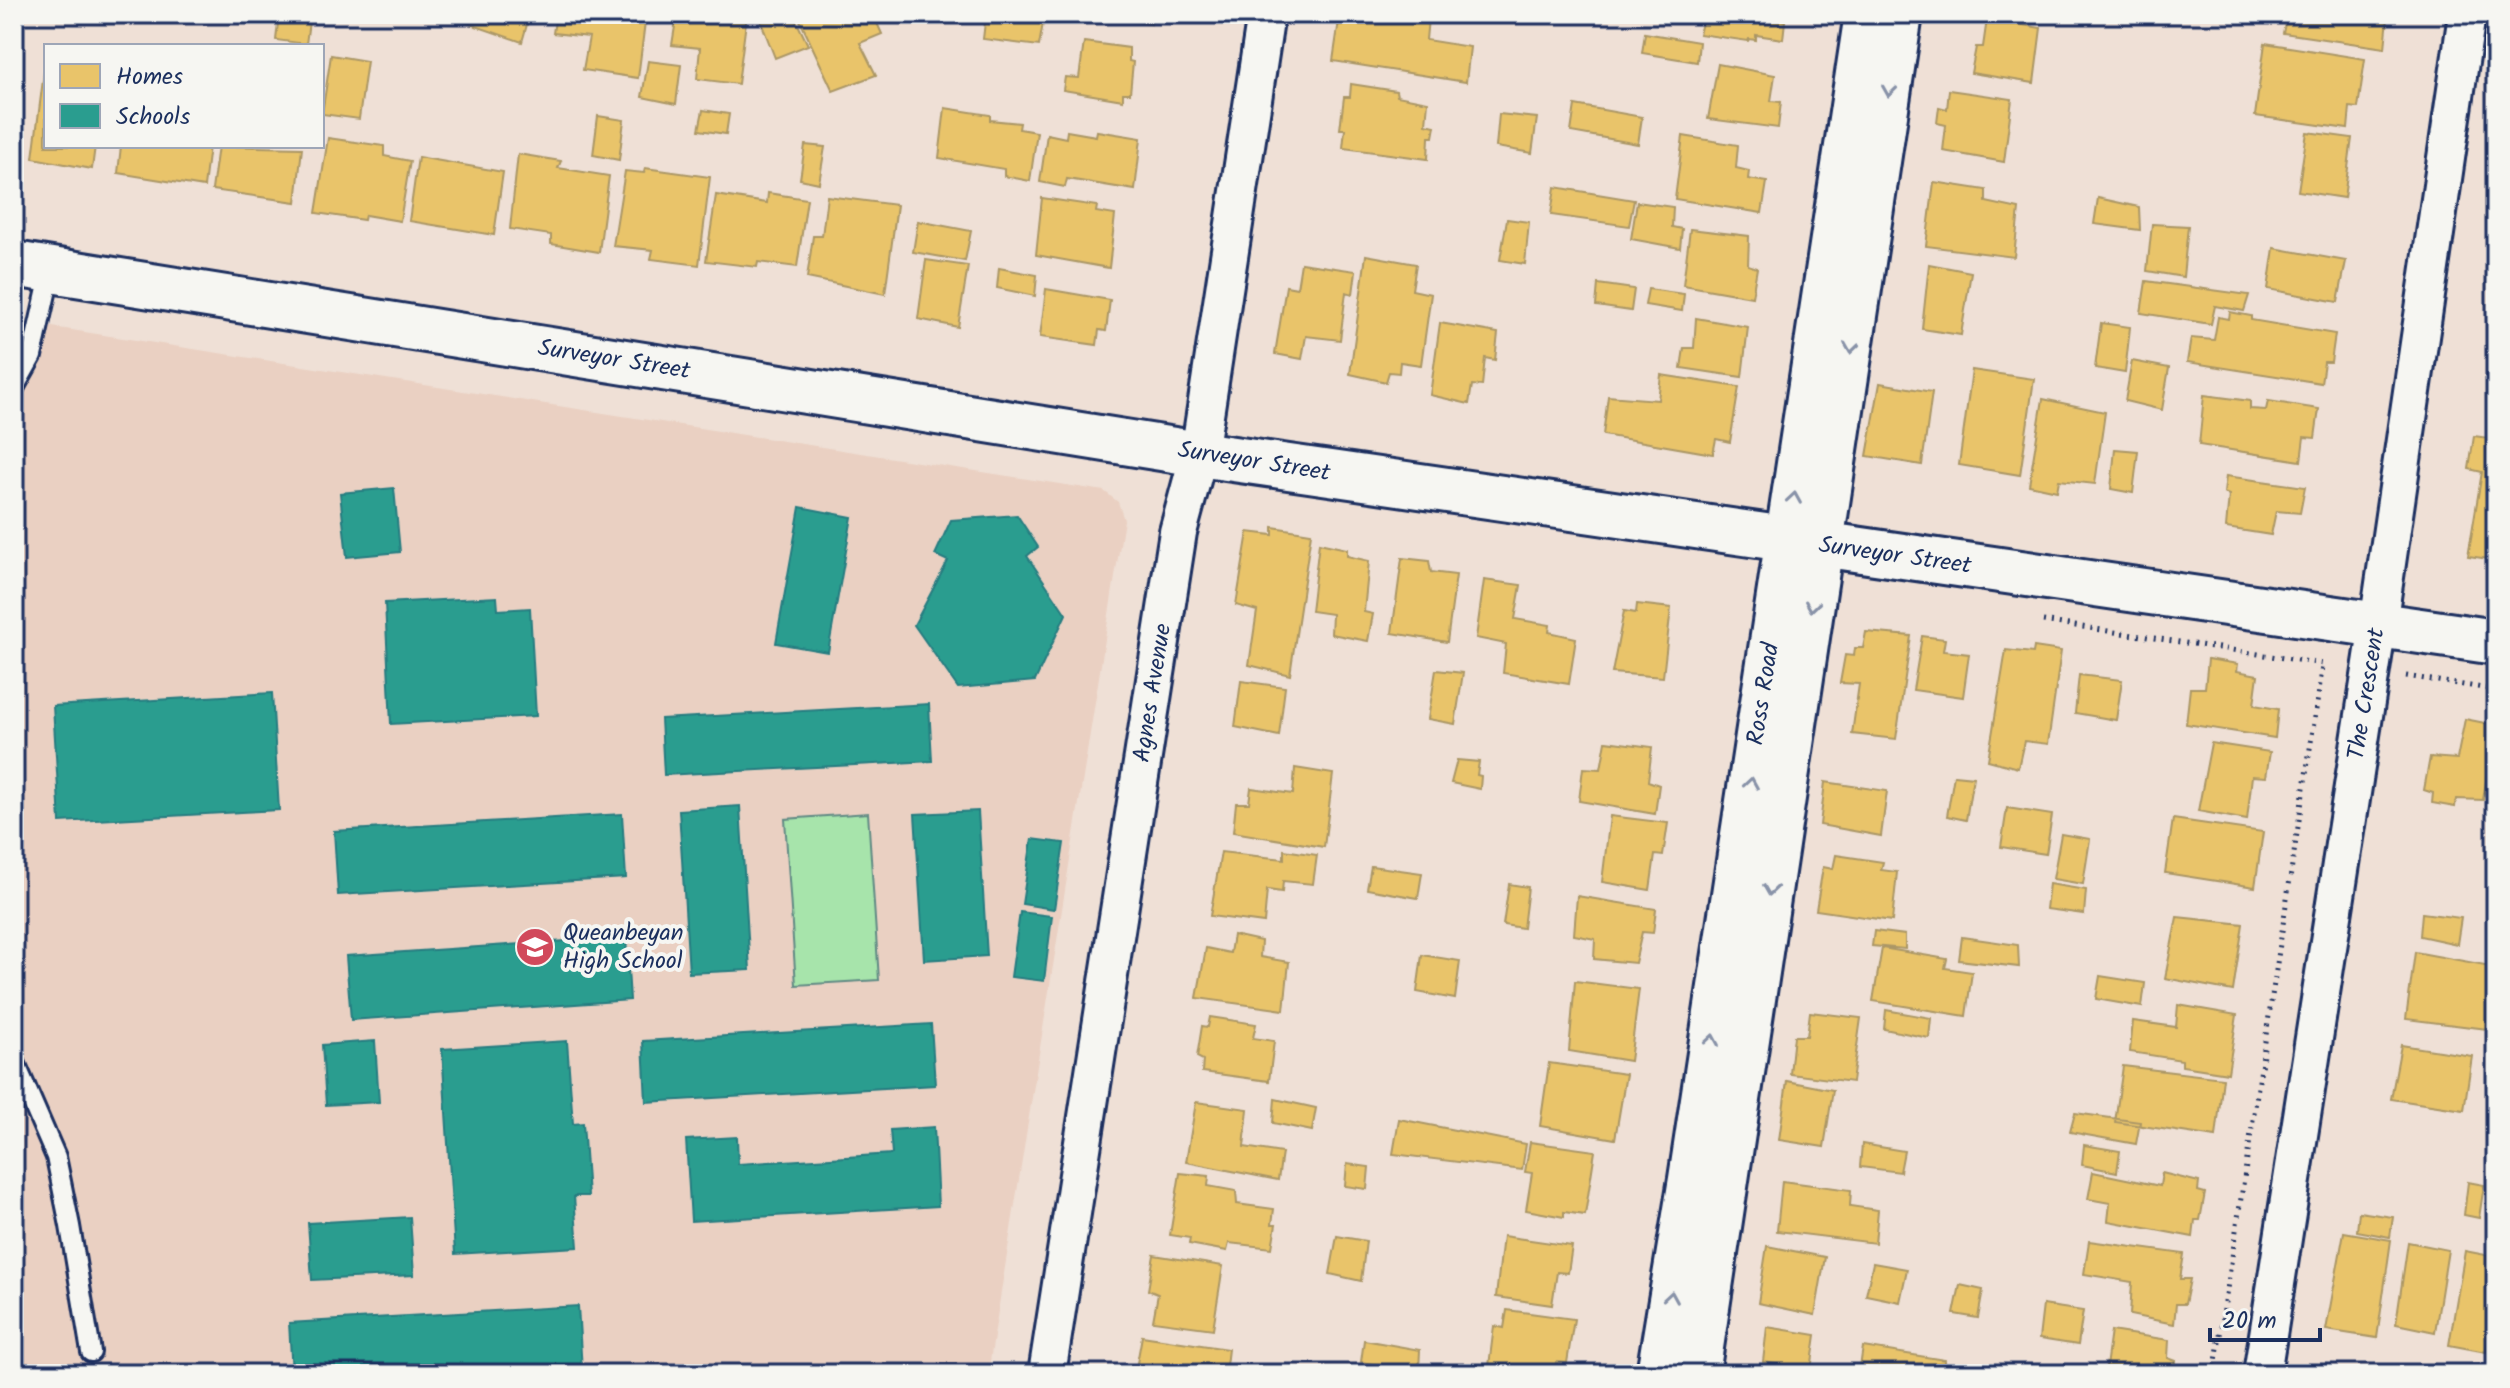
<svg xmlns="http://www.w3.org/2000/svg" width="2510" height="1388" viewBox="0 0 2510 1388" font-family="Kalam,sans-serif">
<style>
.built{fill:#ead0c2}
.green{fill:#a7e4ab;stroke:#618a84;stroke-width:2}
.homes{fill:#e9c46a;stroke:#ab9766;stroke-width:2}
.schools{fill:#2a9d8f;stroke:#267c80;stroke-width:2}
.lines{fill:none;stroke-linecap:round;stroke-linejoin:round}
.lane-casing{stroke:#1b2f5e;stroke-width:24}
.street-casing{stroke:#1b2f5e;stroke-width:42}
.secondary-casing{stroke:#1b2f5e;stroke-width:50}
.path{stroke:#1b2f5e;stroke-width:5;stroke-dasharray:2 6;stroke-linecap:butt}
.lane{stroke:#f6f6f2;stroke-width:18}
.street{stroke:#f6f6f2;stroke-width:36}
.secondary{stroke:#f6f6f2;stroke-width:44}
.oneway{stroke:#8892a8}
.labels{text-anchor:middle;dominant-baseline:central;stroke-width:8;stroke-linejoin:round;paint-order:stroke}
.street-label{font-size:24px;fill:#1b2f5e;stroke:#f6f6f2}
.poi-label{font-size:24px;fill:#1b2f5e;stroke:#f6f6f2;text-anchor:start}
</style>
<rect width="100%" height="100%" fill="#efe0d6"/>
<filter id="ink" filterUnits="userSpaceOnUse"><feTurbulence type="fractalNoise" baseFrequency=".0125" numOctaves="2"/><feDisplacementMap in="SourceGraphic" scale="16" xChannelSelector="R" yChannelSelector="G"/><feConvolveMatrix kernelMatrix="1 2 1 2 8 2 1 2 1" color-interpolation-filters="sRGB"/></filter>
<g filter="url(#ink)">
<path class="built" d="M14,321L1104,491L1118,502L1124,520L988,1374H14Z"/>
<path class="green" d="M868,813L879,980L796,985L785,819Z"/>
<path class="homes" d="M279,14H310L306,44L276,40Z
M441,14H530L522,42Z
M556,14H646L638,78L583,70L589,37L553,33Z
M677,14H747L738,84L697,79L700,48L672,45Z
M758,14H793L808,45L775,58Z
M797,14H873L882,34L860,43L876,75L833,91Z
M986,14L1043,23L1039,46L983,39Z
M1083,14H1153L1151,24Z
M1340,14H1401L1428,18L1426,40L1470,47L1466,82L1333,61Z
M1684,14H1767V18L1785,21L1783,39L1756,35V40L1749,39L1748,41L1699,34L1703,19L1684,17Z
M2287,14H2382V17L2388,18L2385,48L2283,33Z
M1987,19L2041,28L2034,83L1971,73L1976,47H1983Z
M1645,33L1699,42L1697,62L1642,53Z
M1084,42L1129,48V61L1133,62L1130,93H1123V100L1063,90L1065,77L1079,78Z
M2265,43L2365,59L2358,108L2350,107L2348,129L2255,116Z
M331,55L367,61L359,119L322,114Z
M46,56V146H95L92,169L33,158Z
M648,61L681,65L676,104L642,97Z
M1718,64L1775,75L1771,101L1781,102L1778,128L1708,119Z
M1351,84L1396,91L1397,96L1428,102L1426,124L1435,126L1433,137H1429L1428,159L1343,148L1345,129H1340L1344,97H1350Z
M1949,90L2012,99L2004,162L1943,151L1946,125L1937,123L1939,107L1947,109Z
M1575,105L1642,117L1638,144L1571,132Z
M945,108L990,115V120L1020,123L1019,129L1037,132L1030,181L1004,176V169L939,158Z
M703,110L729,114L726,134L699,130Z
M1499,114L1537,118L1532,153L1496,147Z
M598,116L624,120L619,160L593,155Z
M1067,131L1096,136L1097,131L1141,138L1135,190L1067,179L1065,187L1040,182L1047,134L1066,138Z
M2307,132L2352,138L2344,198L2298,191Z
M1683,136L1738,145L1736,168L1749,171L1748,179L1767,182L1762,213L1675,199Z
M328,138L384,146V156L410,161L400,221L365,215L364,220L316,213Z
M805,145L825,147L819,183L800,179Z
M121,146H209L204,187L118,173Z
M218,146L302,148L296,202L212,190Z
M518,154L561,161L558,168L609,176L599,252L551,244V235L510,229Z
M418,157L503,172L494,235L409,221Z
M645,168L710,177L699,265L651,259L653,250L613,246L625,171L644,173Z
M1934,182L1986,190V202L2019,209L2014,257L1926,246Z
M1555,187L1634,200L1629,226L1551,215Z
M768,193L807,199L797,267L758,262L757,267L706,261L716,195L767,203Z
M827,196L897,205L885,294L807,278L813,236H822Z
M1042,198L1097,206L1096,212L1115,215L1109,268L1036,255Z
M2098,198L2139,207L2140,230L2094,224Z
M1637,202L1673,207L1672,227L1682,229L1680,248L1631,239Z
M1507,219L1529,222L1525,264L1500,260Z
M918,221L971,231L965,261L913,252Z
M2152,224L2188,226L2183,277L2147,271Z
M1690,229L1749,236L1748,265L1757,268L1752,297L1683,285Z
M2274,248L2346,261L2338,302L2268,289Z
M1366,255L1416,264L1412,290L1431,294L1421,365L1400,362L1399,373L1389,372L1386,382L1350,374Z
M926,260L968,266L958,327L918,319Z
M1301,263L1356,271L1353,294L1346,292L1340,340L1306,336L1302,359L1275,354L1286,286L1297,288Z
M1929,264L1971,272L1961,335L1922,329Z
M999,268L1037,275L1035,296L997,288Z
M2146,281L2249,295L2244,311L2215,306L2211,324L2141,313Z
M1598,284L1634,289L1631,311L1596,306Z
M1046,289L1110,300L1106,331L1099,330L1097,345L1040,337Z
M1648,289L1684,294L1682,311L1645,305Z
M2230,312L2251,316V320L2335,334L2331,362H2324L2321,383L2187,362L2191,338L2214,340L2218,317L2229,319Z
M1696,318L1748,327L1742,377L1681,368L1684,348H1694Z
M1440,323L1498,333L1495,360L1485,358L1482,386L1472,385L1469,404L1430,395Z
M2101,323L2130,327L2125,373L2095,368Z
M2132,361L2169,368L2162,410L2125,401Z
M1972,370L2034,379L2020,475L1959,465Z
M1661,375L1739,387L1730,442L1716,439L1713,454L1603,435L1608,396L1658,400Z
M1880,383L1932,392L1922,465L1867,456Z
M2204,395L2250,401V409L2266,410L2268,401L2319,409L2315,438L2304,437L2301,461L2199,445Z
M2043,399L2105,412L2095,484L2059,480L2057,491L2029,485Z
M2474,436L2496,439V560L2468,556L2482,472L2469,469Z
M2115,449L2138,451L2133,493L2111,489Z
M2226,476L2305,487L2300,513L2276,511L2271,535L2226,528L2229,495L2224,493Z
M1273,527L1311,533L1290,675L1249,665L1257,611L1236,605L1248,532L1273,535Z
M1319,543L1347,549V556L1369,561L1364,612L1373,614L1368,641L1331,634L1332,614L1311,611Z
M1402,558L1429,561L1431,572L1456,575L1447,642L1392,633Z
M1484,580L1521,585L1515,619L1550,625L1549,632L1576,638L1569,684L1503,673L1506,644L1476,638Z
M1637,604L1671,608L1663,677L1612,673L1624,611L1636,613Z
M1866,632L1911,636L1896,739L1852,734L1859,684L1840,683L1845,655L1854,656L1855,648H1863Z
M1922,636L1945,639L1943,651L1969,654L1963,697L1913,690Z
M2034,647L2061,651L2048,744L2024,741L2018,768L1988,760L2006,650L2033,653Z
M2208,659L2238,664L2237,671L2258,675L2254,705L2278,709L2275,738L2186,724L2190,688H2205Z
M1436,670L1463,673L1455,724L1428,719Z
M2079,675L2122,680L2116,720L2075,713Z
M1241,681L1285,687L1279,736L1235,727Z
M2465,719L2495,725L2483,800L2456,799L2455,807L2432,803L2433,793L2424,790L2430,757L2457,759Z
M1606,741L1652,747L1648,781L1659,785L1655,814L1579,801L1583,768L1601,769Z
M2211,743L2270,752L2266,777L2252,776L2247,820L2198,811Z
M1457,760L1479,762L1477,775L1481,776L1480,789L1451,783Z
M1295,768L1333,774L1324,847L1233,832L1236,803H1249L1251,788L1293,794Z
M1954,775L1973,777L1966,820L1947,816Z
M1825,782L1887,791L1881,836L1820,825Z
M2007,808L2052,815L2046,854L2001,847Z
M1610,816L1668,823L1663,856L1655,855L1650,890L1602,882Z
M2173,819L2263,832L2255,887L2165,873Z
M2061,834L2090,839L2083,884L2053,879Z
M1284,850L1317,855L1313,884L1283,881L1282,892L1267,890L1264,923L1210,916L1221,852L1284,859Z
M1836,855L1883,862L1881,870L1897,872L1892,921L1816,910L1823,867L1833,869Z
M1371,866L1422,873L1418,898L1367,889Z
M1509,884L1528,887L1523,928L1503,925Z
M2049,884L2086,890L2084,914L2046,909Z
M1577,896L1656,909L1653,933L1642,932L1635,963L1594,959L1595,939L1574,935Z
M2422,913L2461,918L2457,944L2420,936Z
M2177,917L2243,924L2233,991L2165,978Z
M1874,931L1905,935V949L1872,946Z
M1233,935L1261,941L1260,957L1289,962L1284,1010L1197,998L1206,948L1230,953Z
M1962,937L2018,945L2019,967L1959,960Z
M1882,948L1947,959L1945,968L1972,972L1966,1016L1873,1001Z
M2415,952L2496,967V1030L2406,1019Z
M1422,955L1460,961L1455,999L1417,992Z
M2100,976L2145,983L2142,1007L2096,999Z
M1575,981L1639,989L1630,1061L1569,1051Z
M2178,1005L2237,1015L2228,1073L2182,1066V1060L2130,1052L2133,1021L2176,1027Z
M1886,1010L1931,1018L1929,1038L1884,1029Z
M1810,1012L1861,1018L1852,1082L1790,1074L1794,1036H1807Z
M1210,1017L1256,1024L1253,1038L1274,1041L1269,1081L1202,1072L1203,1060L1197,1057L1202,1026L1208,1027Z
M2401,1045L2472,1056L2464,1110L2391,1099Z
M1549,1063L1626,1074L1615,1139L1540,1126Z
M2123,1066L2223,1078L2216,1137L2115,1122Z
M1787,1081L1833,1090L1824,1147L1779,1140Z
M1275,1099L1316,1108L1312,1131L1273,1123Z
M1196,1102L1248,1109L1244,1147L1282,1153L1278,1180L1186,1162Z
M2075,1113L2140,1122L2136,1144L2070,1132Z
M1399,1119L1526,1144L1522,1170L1393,1154Z
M1530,1142L1595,1151L1585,1215L1564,1212V1217L1526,1210L1532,1173L1525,1172Z
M1862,1144L1904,1151L1900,1172L1860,1167Z
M2084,1145L2120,1151L2117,1172L2082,1165Z
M1347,1164L1369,1167L1367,1189L1345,1186Z
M2093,1172L2160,1186L2162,1173L2199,1182L2198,1191L2205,1193L2200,1220H2195L2193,1237L2108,1221L2110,1203L2088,1199Z
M1180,1173L1209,1176L1208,1186L1236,1191L1237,1204L1274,1209L1272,1224H1276L1272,1248L1229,1243L1227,1251L1189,1244L1190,1238L1170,1235Z
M1782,1181L1851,1190L1850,1206L1878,1210L1875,1243L1777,1231Z
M2468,1182L2484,1185L2479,1218L2464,1215Z
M2359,1212L2393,1217L2390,1237L2357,1231Z
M2344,1232L2391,1240L2377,1338L2326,1330Z
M1337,1236L1366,1241L1361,1281L1330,1274Z
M1503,1236L1572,1246L1568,1273L1557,1272L1552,1305L1496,1297Z
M2089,1241L2184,1254L2180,1279H2190L2185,1304H2176L2174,1324L2130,1315L2132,1282L2084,1274Z
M2408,1242L2448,1250L2435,1332L2396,1324Z
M1767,1246L1825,1257L1815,1315L1758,1303Z
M2465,1251L2496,1257V1286L2486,1352L2449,1345Z
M1154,1255L1223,1266L1213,1329L1153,1321L1158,1294L1148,1290Z
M1873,1263L1907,1269L1900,1302L1866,1295Z
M1960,1285L1983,1290L1978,1318L1954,1314Z
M2043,1305L2083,1311L2078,1345L2039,1339Z
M1507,1310L1574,1319L1567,1363L1557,1362L1555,1374H1488L1494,1326L1504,1328Z
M1767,1327L1816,1335L1811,1370L1763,1362Z
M2111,1331L2169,1340L2168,1358L2176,1361L2174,1374H2105Z
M1142,1336L1228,1349L1225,1374H1135Z
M1364,1340L1420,1350L1419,1372L1361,1362Z
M1863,1347L1945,1360L1944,1374H1859Z"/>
<path class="schools" d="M394,488L400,552L347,557L340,493Z
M800,507L852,517L828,652L776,643Z
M1017,515L1038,547L1027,556L1066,614L1035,681L958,688L914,625L948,561L935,555L951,520Z
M497,597L498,610L530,608L536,716L391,724L385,603Z
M272,693L279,810L60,822L53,706Z
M929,704L932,761L664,775L661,719Z
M740,806L750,970L689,973L679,810Z
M978,811L987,956L924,960L915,814Z
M622,814L626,878L338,895L334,831Z
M1032,839L1064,843L1054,909L1022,904Z
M1020,912L1052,916L1044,981L1011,977Z
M626,937L630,1000L351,1020L346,956Z
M931,1024L935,1085L646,1102L643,1041Z
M375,1041L379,1102L326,1105L322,1045Z
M567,1041L573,1124L583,1123L588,1196H574L578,1247L455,1254L442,1049Z
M934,1127L938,1206L691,1221L686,1140L737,1137L738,1164L892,1154L890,1130Z
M410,1217L414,1275L312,1280L308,1223Z
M578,1306L582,1370L524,1374H292L289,1323Z"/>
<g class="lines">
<g class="lane-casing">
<path id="lane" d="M14,388L32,356L51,271
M14,1060L56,1157L70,1226L91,1352"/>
</g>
<g class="street-casing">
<path id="street" d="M1047,1374L1178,532L1199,454L1266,14
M2262,1374L2378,625L2467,14"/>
</g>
<g class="secondary-casing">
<path id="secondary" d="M14,264L1199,454L2496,642
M1659,1374L1691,1179L1867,14
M1697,1374L1900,14"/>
</g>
<path class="path" d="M2043,621L2323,664L2214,1374
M2406,676L2496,690"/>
<use href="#lane" class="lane"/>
<use href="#street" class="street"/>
<use href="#secondary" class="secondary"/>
</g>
<defs><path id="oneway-chevron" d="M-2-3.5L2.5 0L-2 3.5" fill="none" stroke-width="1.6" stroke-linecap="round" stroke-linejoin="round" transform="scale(2)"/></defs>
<g class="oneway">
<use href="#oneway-chevron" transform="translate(1889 91) rotate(98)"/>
<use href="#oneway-chevron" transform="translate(1851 348) rotate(98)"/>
<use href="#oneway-chevron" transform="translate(1794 498) rotate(-81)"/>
<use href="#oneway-chevron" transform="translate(1812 606) rotate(98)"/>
<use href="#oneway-chevron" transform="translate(1751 783) rotate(-81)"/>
<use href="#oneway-chevron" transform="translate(1770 890) rotate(98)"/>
<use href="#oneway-chevron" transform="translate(1712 1040) rotate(-81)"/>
<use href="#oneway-chevron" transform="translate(1671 1297) rotate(-81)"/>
</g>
</g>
<defs>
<g id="school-disc" transform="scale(2)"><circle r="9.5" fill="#d1495b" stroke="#f6f6f2"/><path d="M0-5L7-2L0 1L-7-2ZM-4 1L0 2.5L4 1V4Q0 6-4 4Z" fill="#fff"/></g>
</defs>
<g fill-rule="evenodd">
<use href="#school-disc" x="535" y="947"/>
</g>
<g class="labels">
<g class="street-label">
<text transform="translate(614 360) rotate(9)">Surveyor Street</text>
<text transform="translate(1254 462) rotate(9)">Surveyor Street</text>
<text transform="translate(1895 556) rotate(8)">Surveyor Street</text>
<text transform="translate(1153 693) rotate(-81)">Agnes Avenue</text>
<text transform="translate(1764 694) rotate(-81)">Ross Road</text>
<text transform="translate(2367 694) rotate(-81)">The Crescent</text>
</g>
<g class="poi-label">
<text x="563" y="933">Queanbeyan<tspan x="563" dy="28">High School</tspan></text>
</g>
</g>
<rect width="2510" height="1388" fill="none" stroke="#f6f6f2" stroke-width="48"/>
<rect x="24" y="24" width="2462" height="1340" fill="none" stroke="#1b2f5e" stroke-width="3" filter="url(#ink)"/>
<rect x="44" y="44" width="280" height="104" fill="#f6f6f2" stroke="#9ea6b7" stroke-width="2"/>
<rect x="60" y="64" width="40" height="24" fill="#e9c46a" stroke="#9ea6b7" stroke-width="2"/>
<text x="116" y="84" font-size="24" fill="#1b2f5e">Homes</text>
<rect x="60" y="104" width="40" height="24" fill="#2a9d8f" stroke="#9ea6b7" stroke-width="2"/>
<text x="116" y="124" font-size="24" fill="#1b2f5e">Schools</text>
<path d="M2210 1328v12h110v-12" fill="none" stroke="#1b2f5e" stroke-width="4"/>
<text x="2222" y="1328" font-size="24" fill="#1b2f5e" stroke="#f6f6f2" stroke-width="6" paint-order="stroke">20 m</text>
</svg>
